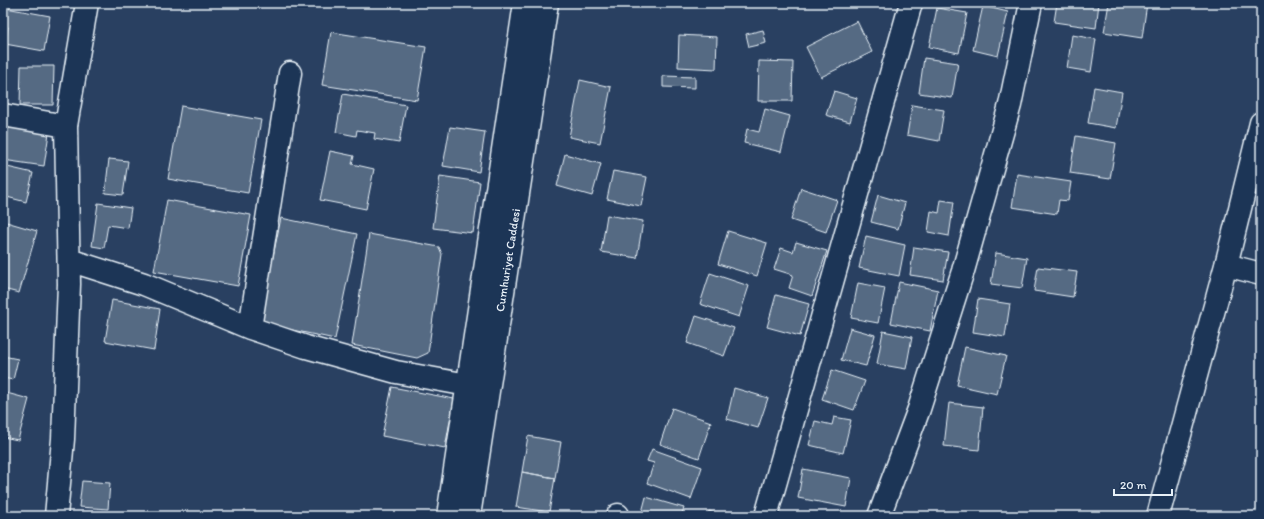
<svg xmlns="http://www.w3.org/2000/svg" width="1264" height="519" viewBox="0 0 1264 519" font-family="Itim,sans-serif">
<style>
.building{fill:#556a83;stroke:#e8f1f8}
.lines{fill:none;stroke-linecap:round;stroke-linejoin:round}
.minor-casing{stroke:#e8f1f8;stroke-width:25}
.major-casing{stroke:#e8f1f8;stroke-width:25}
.minor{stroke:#1d3557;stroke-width:22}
.major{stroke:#1d3557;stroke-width:22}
.labels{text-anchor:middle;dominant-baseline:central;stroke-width:3;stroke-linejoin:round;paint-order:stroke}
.street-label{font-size:12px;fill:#e8f1f8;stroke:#1d3557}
</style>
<rect width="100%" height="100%" fill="#294061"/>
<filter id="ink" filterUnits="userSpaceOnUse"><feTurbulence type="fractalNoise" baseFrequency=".025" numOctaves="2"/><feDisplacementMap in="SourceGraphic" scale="8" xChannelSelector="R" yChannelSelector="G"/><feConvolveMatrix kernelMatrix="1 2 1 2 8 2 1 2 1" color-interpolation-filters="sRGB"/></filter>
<g filter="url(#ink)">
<path class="building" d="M1057,3H1099L1096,28L1054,22Z
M1109,3H1147L1142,38L1104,32Z
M983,6L1008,12L998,56L973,50Z
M6,8L50,16L44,51L5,44L8,27L3,26Z
M937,8L967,13L959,53L929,47Z
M857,21L872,52L821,77L806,47Z
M763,30L766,43L749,47L746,34Z
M331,32L426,47L417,100L322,85Z
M679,35L717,37L716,69L678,67Z
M1072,35L1096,39L1091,72L1067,68Z
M924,58L958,63L952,98L919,93Z
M759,61L793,62L792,101H758Z
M21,66H54L53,105H20Z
M663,76L695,77V88L663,87Z
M580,80L611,87L600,143L569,137Z
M1094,87L1122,92L1116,128L1088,123Z
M834,91L857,98L850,122L826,115Z
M343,94L406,105L399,143L374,139L375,133L357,130L356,136L336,132Z
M912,105L944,110L939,141L907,135Z
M181,106L261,120L248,193L168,179Z
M765,109L790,116L781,152L744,143L747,129L759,132Z
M4,127L49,133L44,166L3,160Z
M450,127L485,132L479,172L443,166Z
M1076,136L1116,143L1110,179L1070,173Z
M330,151L354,156L352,164L374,169L366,209L320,200Z
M565,154L601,164L592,196L557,186Z
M109,159L128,161L123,195L105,193Z
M3,166L33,173L26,202L3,196Z
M613,171L647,177L641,206L607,199Z
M1017,174L1071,182L1068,201L1059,200L1057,214L1012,207Z
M440,176L480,182L473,233L433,228Z
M801,188L837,200L826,232L791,220Z
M878,195L905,203L898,229L871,222Z
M167,200L251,215L238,286L154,271Z
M941,200L954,202L949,236L928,232L931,211L939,213Z
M98,203L131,208L128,228L108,225L104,248L92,246Z
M607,215L643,221L637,258L601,252Z
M281,218L357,234L335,339L259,323Z
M3,221L37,231L19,293L3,289Z
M728,231L767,243L757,276L718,264Z
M369,234L439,247L442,254L428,353L417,358L352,345Z
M866,236L905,245L899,276L859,268Z
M796,242L827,251L812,296L789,288L793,275L774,269L781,248L793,252Z
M914,247L948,252L943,280L910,275Z
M996,253L1027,258L1022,288L991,284Z
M1038,267L1077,272L1073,297L1034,291Z
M710,273L749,286L739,317L700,304Z
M899,282L938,290L930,331L891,323Z
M858,283L885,288L878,323L851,318Z
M776,295L809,304L800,336L767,327Z
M978,299L1010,304L1005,337L973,332Z
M112,300L160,309L154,350L105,341Z
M696,316L734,328L724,356L687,343Z
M850,328L875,335L866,366L841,360Z
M883,331L912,337L906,369L877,364Z
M965,347L1006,356L997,394L957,385Z
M3,356L18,359L13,380L3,378Z
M832,370L865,381L854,410L822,399Z
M392,387L454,399L445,448L382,436Z
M734,388L768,398L758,428L727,419Z
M3,392L29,399L18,440L3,437Z
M949,403L983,407L979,450L944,446Z
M672,408L711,422L699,458L660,444Z
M834,417L851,420L843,453L809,445L815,421L832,425Z
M528,436L561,442L555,478L522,472Z
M652,449L702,467L691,499L647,483L654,463L647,461Z
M803,469L851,478L846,507L798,498Z
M522,472L555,478L549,512L516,507Z
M82,481L110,483L108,509L79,507Z
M646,497L684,508L681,516H641Z
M709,511L726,516H708Z"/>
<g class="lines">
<g class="minor-casing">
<path id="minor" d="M3,115L66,126
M69,260L144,284L250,328L306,347L396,372L468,385
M1226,265L1261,274
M250,328L290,73
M56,516L63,439L69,284L66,126L87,3
M618,516V515
M766,516L911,3
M879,516L919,409L963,271L1010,105L1031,3
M1158,516L1226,265L1261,123"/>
</g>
<g class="major-casing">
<path id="major" d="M448,516L525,3
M469,516L547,3"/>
</g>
<use href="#minor" class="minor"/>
<use href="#major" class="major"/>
</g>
</g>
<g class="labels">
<g class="street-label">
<text transform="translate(508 260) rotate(-81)">Cumhuriyet Caddesi</text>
</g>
</g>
<rect width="1264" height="519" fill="none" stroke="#1d3557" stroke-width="16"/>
<rect x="8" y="8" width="1248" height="503" fill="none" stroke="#e8f1f8" stroke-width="1.5" filter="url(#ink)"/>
<path d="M1114 489v6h58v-6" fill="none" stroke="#e8f1f8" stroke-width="2"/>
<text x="1120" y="489" font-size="12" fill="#e8f1f8" stroke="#1d3557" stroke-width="3" paint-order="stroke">20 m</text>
</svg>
